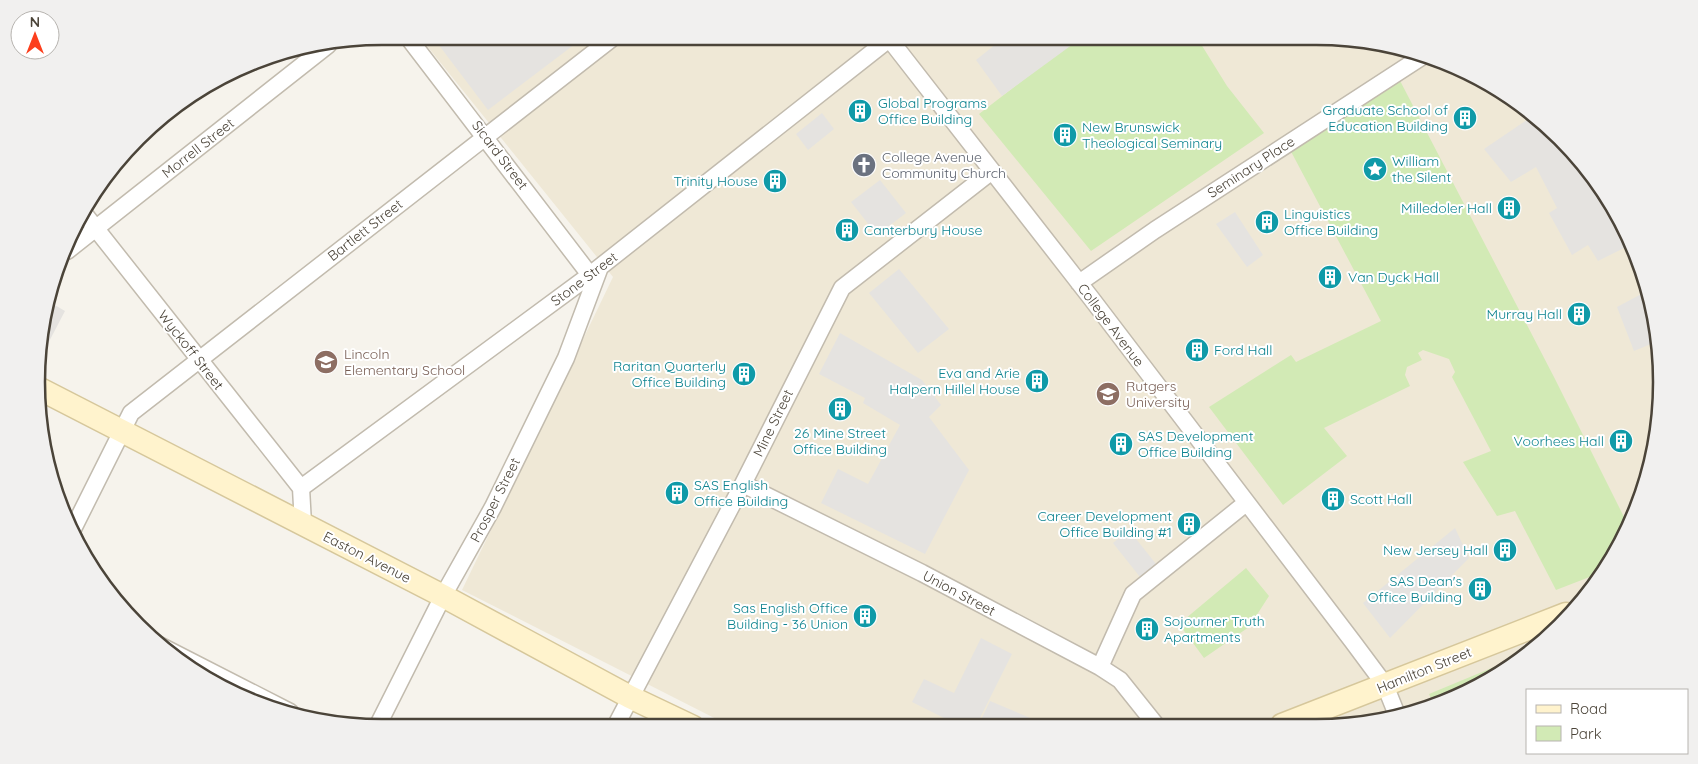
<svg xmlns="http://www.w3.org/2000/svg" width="1698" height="764" viewBox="0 0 1698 764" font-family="Quicksand,sans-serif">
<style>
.education{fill:#efe8d6}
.green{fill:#d2eab5}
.parking{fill:#e5e3e0}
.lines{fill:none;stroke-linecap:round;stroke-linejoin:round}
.street-casing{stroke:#c2bbae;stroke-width:19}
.secondary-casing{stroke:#d6c79b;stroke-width:25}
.street{stroke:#fff;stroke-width:16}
.secondary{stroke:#fff3cd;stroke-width:22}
.labels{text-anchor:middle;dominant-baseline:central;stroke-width:4;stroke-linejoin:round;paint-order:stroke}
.culture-label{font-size:14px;fill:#0d838f;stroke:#fff;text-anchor:start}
.street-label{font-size:14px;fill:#4b4439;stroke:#fff}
.worship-label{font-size:14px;fill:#5b616d;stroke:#fff;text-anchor:start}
.education-label{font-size:14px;fill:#785e54;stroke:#fff;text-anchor:start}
.rim{fill:none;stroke:#4b4439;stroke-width:2.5}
</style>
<rect width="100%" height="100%" fill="#f6f3ec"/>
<path class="education" d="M419,36H1316L1427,55L1489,83L1544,122L1590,172L1626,229L1650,293L1661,360L1659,427L1643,493L1603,574L1527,656L1449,701L1361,725L732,727L462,590L613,277Z"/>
<path class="green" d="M1080,36H1196L1227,86L1264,133L1091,251L979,114Z
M1396,73L1555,379L1628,525L1605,571L1556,590L1515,511L1497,516L1463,462L1491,451L1452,377L1455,372L1449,359L1423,350L1418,353L1422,360L1407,367L1405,375L1410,386L1324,428L1347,456L1283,505L1209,407L1291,355L1296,362L1381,321L1287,144Z
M1246,568L1269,596L1249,627L1204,658L1179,624Z
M1530,652L1449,701L1434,705L1429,694Z"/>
<path class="parking" d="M432,36H575L579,41L488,110Z
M1006,36H1084L1002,96L976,60Z
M822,113L834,129L808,150L796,134Z
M1534,115L1544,122L1590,172L1626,229L1648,288L1624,248L1598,261L1588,245L1572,255L1549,213L1557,208L1536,167L1511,182L1484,149Z
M880,180L906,213L877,235L851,202Z
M1235,212L1263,255L1247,267L1216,224Z
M899,269L949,329L918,353L869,293Z
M1649,290L1658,341L1634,351L1617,307Z
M48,301L65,311L42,355L43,315Z
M840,333L922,380L941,405L929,417L969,470L925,554L821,503L838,469L868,484L900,425L863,403L865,398L819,374Z
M1455,528L1469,558L1390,638L1363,603Z
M1129,530L1156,564L1140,577L1113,543Z
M981,638L1012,654L976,726H960L912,702L924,679L954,693Z
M990,701L1049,726H978Z"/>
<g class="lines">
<g class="street-casing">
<path id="street" d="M407,36L590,275
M887,36L1091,298L1353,642L1385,685L1397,715
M82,211L301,488
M67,251L328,45
M1079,283L1155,230L1426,54
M743,484L922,573L1100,667L1120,680L1156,725
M303,524L301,488L586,278L893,36
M72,531L131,413L615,36
M157,644L290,712
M1100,667L1133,594L1246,503
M377,727L443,596L493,507L566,358L600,267
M615,727L743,484L842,288L992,171"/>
</g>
<g class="secondary-casing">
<path id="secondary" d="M40,389L443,596L630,697L693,727
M1282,725L1566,614"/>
</g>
<use href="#street" class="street"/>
<use href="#secondary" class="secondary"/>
</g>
<defs>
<g id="building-disc" transform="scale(1.25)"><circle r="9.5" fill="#0f9aa8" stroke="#fff"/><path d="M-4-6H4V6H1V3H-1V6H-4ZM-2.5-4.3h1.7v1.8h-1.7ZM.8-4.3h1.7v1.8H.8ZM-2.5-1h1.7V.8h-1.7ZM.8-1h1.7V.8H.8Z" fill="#fff"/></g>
<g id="church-disc" transform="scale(1.25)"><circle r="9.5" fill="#6b7280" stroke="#fff"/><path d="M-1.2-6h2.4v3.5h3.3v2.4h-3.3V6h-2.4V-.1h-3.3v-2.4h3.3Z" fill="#fff"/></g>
<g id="sight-disc" transform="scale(1.25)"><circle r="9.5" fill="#0f9aa8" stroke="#fff"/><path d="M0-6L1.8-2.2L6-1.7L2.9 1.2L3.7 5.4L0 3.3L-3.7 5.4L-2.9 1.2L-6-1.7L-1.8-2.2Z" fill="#fff"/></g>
<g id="school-disc" transform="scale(1.25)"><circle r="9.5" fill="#8d6e63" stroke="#fff"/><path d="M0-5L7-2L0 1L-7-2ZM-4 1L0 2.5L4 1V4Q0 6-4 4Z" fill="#fff"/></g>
<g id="university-disc" transform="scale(1.25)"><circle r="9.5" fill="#8d6e63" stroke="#fff"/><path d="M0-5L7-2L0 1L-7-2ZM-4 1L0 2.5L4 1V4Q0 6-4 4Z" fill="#fff"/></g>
</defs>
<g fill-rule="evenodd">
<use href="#building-disc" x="860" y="111"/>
<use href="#building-disc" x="1465" y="118"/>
<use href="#building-disc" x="1065" y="135"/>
<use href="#church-disc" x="864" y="165"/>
<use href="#sight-disc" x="1375" y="169"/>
<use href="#building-disc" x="775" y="181"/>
<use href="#building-disc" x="1509" y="208"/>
<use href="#building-disc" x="1267" y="222"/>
<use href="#building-disc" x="847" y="230"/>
<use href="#building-disc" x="1330" y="277"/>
<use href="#building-disc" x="1579" y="314"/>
<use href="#building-disc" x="1197" y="350"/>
<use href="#school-disc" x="326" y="362"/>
<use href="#building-disc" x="744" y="374"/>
<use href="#building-disc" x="1037" y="381"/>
<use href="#university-disc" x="1108" y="394"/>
<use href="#building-disc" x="840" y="409"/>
<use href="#building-disc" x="1621" y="441"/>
<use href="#building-disc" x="1121" y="444"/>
<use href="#building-disc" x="677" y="493"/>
<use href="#building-disc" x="1333" y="499"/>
<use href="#building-disc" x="1189" y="524"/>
<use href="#building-disc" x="1505" y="550"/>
<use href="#building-disc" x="1480" y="589"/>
<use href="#building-disc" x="865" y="616"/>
<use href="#building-disc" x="1147" y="629"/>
</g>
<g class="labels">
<g class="culture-label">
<text x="878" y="103">Global Programs<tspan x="878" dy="16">Office Building</tspan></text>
<text x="1448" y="110" text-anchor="end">Graduate School of<tspan x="1448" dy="16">Education Building</tspan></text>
<text x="1082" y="127">New Brunswick<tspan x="1082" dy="16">Theological Seminary</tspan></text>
<text x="1392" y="161">William<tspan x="1392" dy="16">the Silent</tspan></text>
<text x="758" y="181" text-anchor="end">Trinity House</text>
<text x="1492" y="208" text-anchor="end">Milledoler Hall</text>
<text x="1284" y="214">Linguistics<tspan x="1284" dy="16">Office Building</tspan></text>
<text x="864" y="230">Canterbury House</text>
<text x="1348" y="277">Van Dyck Hall</text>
<text x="1562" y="314" text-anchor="end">Murray Hall</text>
<text x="1214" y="350">Ford Hall</text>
<text x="726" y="366" text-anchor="end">Raritan Quarterly<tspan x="726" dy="16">Office Building</tspan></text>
<text x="1020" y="373" text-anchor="end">Eva and Arie<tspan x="1020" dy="16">Halpern Hillel House</tspan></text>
<text x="840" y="433" text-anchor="middle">26 Mine Street<tspan x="840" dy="16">Office Building</tspan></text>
<text x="1138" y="436">SAS Development<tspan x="1138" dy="16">Office Building</tspan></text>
<text x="1604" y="441" text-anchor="end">Voorhees Hall</text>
<text x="694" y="485">SAS English<tspan x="694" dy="16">Office Building</tspan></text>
<text x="1350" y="499">Scott Hall</text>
<text x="1172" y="516" text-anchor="end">Career Development<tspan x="1172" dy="16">Office Building #1</tspan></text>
<text x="1488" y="550" text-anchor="end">New Jersey Hall</text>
<text x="1462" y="581" text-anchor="end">SAS Dean's<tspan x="1462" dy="16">Office Building</tspan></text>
<text x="848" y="608" text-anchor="end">Sas English Office<tspan x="848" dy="16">Building - 36 Union</tspan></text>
<text x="1164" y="621">Sojourner Truth<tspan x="1164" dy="16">Apartments</tspan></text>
</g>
<g class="street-label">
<text transform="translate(198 148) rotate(-38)">Morrell Street</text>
<text transform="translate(500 155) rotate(53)">Sicard Street</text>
<text transform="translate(1251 167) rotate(-33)">Seminary Place</text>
<text transform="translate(365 230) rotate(-38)">Bartlett Street</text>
<text transform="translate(584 279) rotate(-37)">Stone Street</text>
<text transform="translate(1111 325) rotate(53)">College Avenue</text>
<text transform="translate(191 350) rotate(52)">Wyckoff Street</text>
<text transform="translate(773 423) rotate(-64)">Mine Street</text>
<text transform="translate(495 500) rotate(-63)">Prosper Street</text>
<text transform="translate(367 557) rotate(27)">Easton Avenue</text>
<text transform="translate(959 593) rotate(28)">Union Street</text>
<text transform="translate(1424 670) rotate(-22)">Hamilton Street</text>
</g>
<g class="worship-label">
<text x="882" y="157">College Avenue<tspan x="882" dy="16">Community Church</tspan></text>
</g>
<g class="education-label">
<text x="344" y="354">Lincoln<tspan x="344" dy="16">Elementary School</tspan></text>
<text x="1126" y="386">Rutgers<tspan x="1126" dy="16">University</tspan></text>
</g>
</g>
<path d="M0 0H1698V764H0ZM382 45H1316A337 337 0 0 1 1653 382V382A337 337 0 0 1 1316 719H382A337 337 0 0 1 45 382V382A337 337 0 0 1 382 45Z" fill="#f1f0ef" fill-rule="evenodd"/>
<path class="rim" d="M382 45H1316A337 337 0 0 1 1653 382V382A337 337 0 0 1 1316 719H382A337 337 0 0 1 45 382V382A337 337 0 0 1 382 45Z"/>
<rect x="1526" y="689" width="162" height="65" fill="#ffffff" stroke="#b7b4b0"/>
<rect x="1536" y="705" width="25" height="8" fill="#fff3cd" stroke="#b7b4b0"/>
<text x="1570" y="714" font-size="15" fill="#4b4439">Road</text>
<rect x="1536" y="726" width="25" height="15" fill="#d2eab5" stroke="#b7b4b0"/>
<text x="1570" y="739" font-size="15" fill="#4b4439">Park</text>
<g transform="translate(35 35)"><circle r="24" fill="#ffffff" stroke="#b7b4b0"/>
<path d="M0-4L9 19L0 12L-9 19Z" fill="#fc3f1d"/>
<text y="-8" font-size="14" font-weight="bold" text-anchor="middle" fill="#4b4439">N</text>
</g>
</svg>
